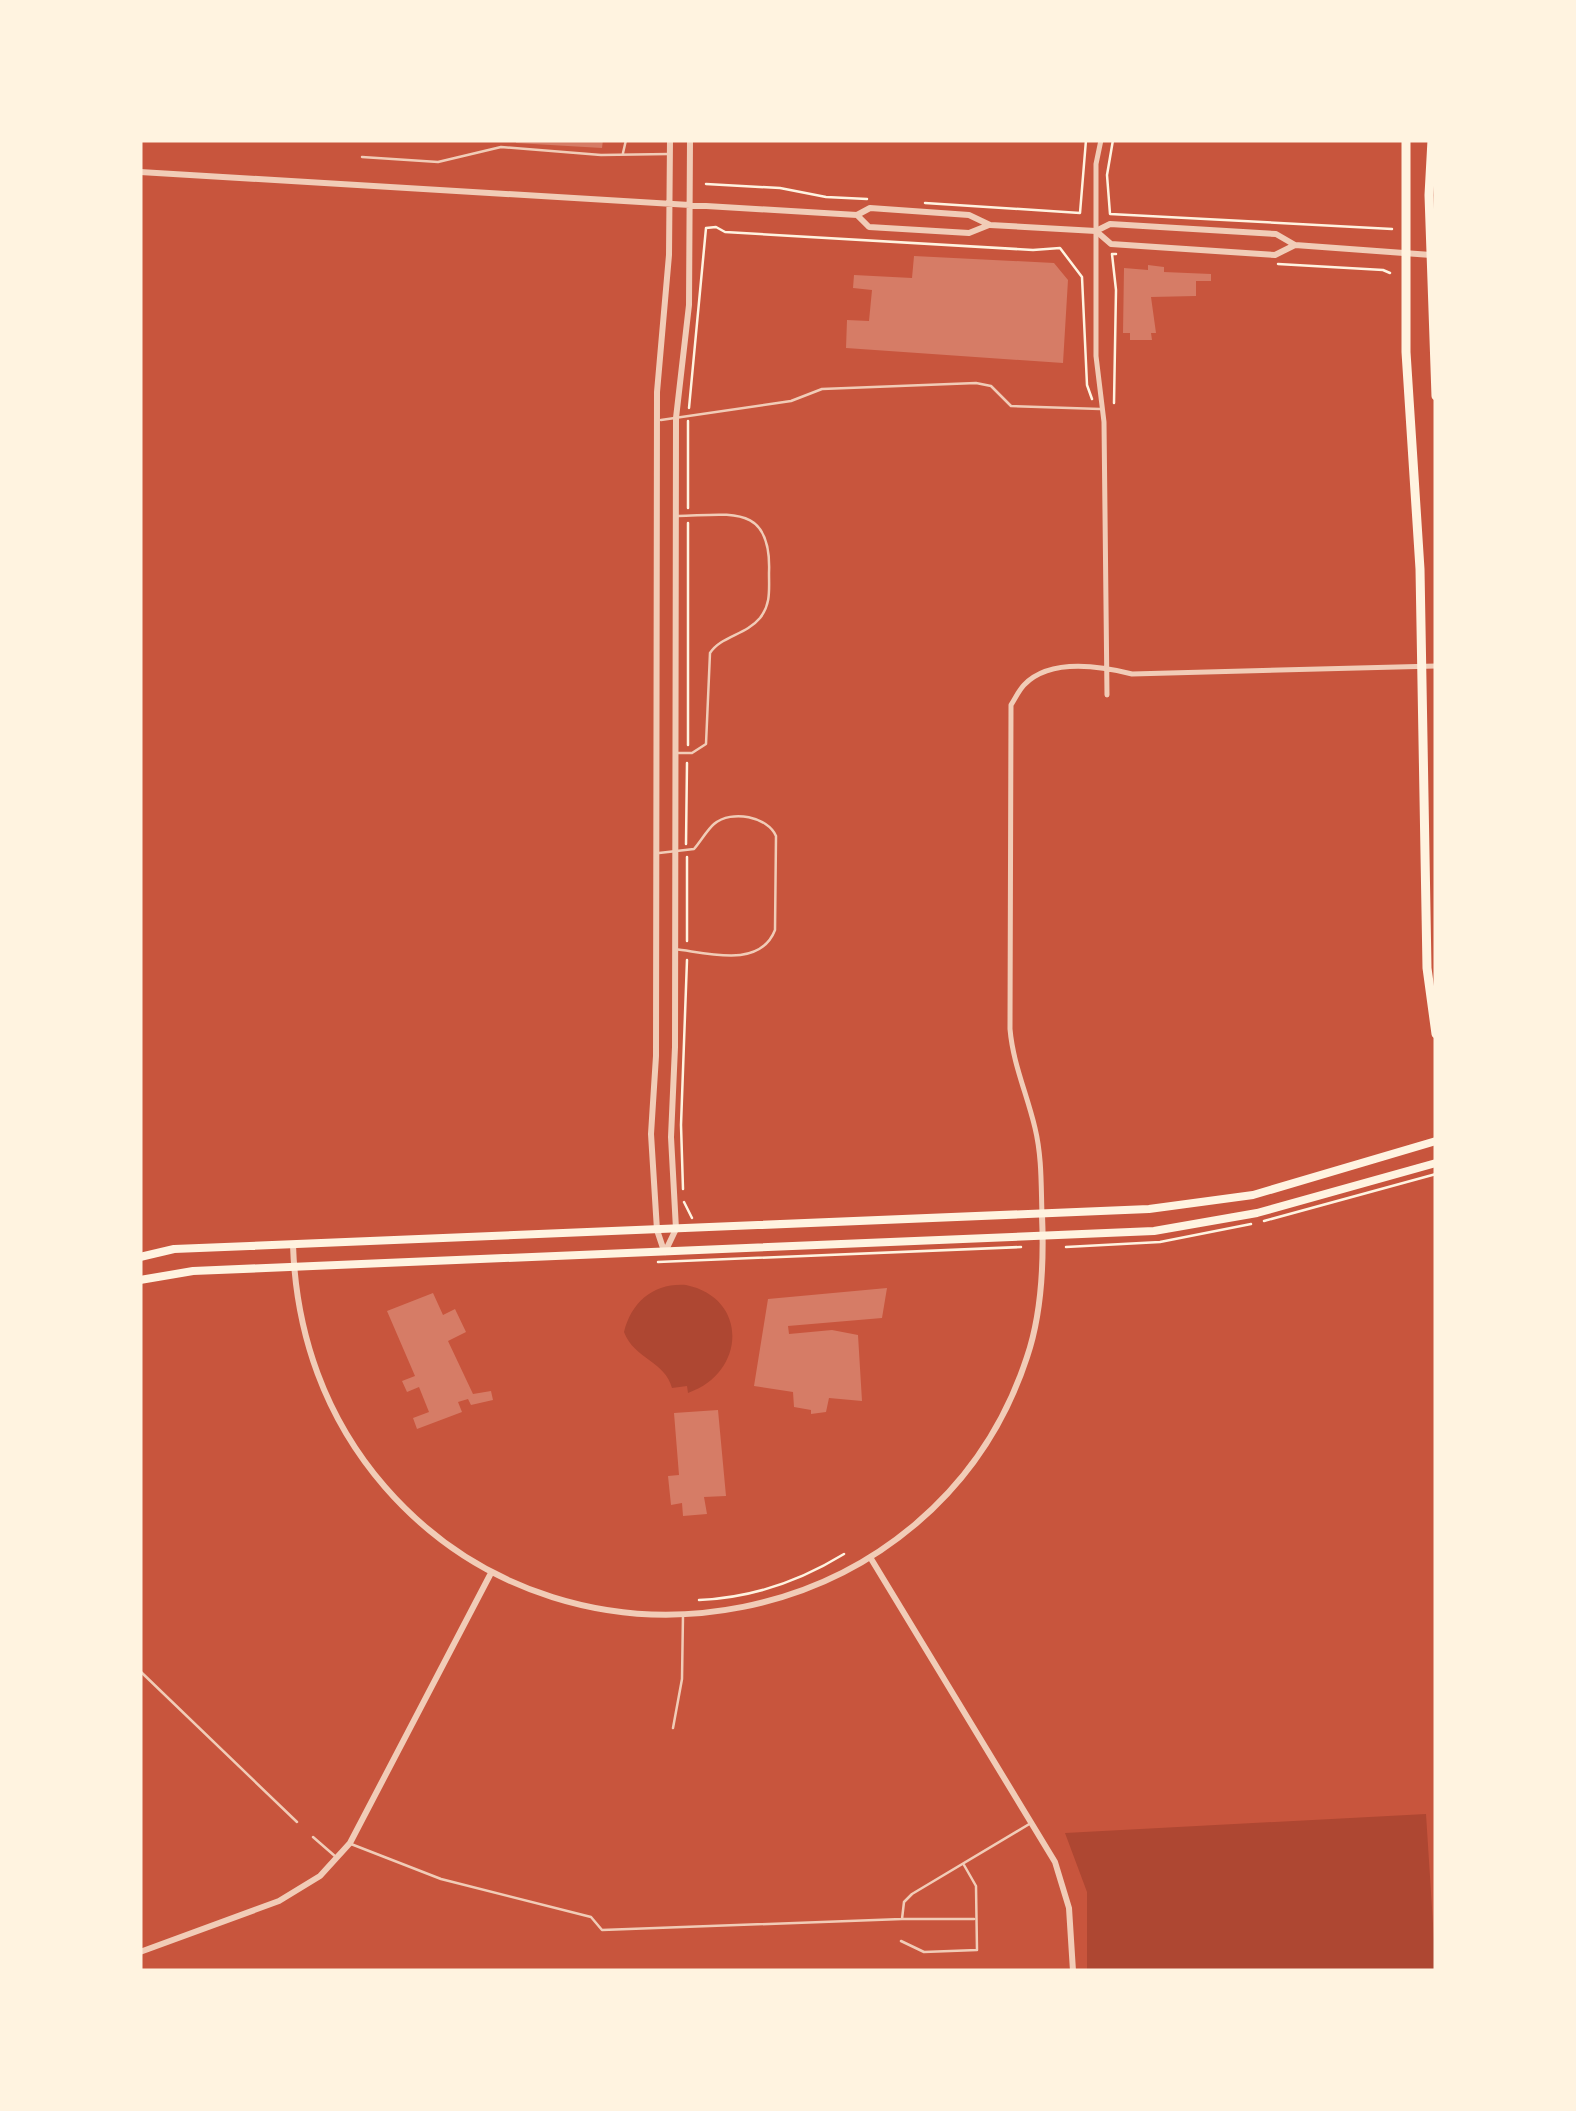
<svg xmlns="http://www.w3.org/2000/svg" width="1576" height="2111" viewBox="0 0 1576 2111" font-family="Jost,sans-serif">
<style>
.green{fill:#ae4732}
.building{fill:#d67c66}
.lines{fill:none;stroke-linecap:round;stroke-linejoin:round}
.path{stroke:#fff3e0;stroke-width:2.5}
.service{stroke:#f1ccb7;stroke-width:2.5}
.minor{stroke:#f1ccb7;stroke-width:5}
.tertiary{stroke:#f1ccb7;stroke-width:6}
.secondary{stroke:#fff3e0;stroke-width:8}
.primary{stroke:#fff3e0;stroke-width:9}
</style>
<rect width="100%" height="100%" fill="#c8553d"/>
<path class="green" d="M686,1285C749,1298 746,1373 688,1393L687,1386L672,1388C665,1361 634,1359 624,1332C632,1301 654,1283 686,1285Z
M1426,1814L1436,1971H1087V1892L1065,1833Z"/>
<path class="building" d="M516,140H603L602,148L516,143Z
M914,256L1054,263L1068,280L1063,363L846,348L847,320L869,321L872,290L853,288L854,275L912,278Z
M1148,265L1164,267V272L1211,274V281H1196V296L1151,297L1156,333H1151L1152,340H1130V333H1123L1124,268L1148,270Z
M887,1288L882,1318L788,1326L789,1334L832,1330L858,1335L862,1401L829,1398L826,1412L811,1414V1410L794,1407L793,1392L754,1386L768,1299Z
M433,1293L443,1315L455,1309L466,1332L448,1341L473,1394L491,1391L493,1400L471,1405L468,1399L458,1402L462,1412L417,1429L413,1418L429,1412L419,1387L407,1392L402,1381L415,1376L387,1311Z
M718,1410L726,1496L704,1497L707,1514L683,1516L682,1503L671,1505L668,1476L679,1475L674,1413Z"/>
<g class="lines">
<path class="path" d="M1113,140L1107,175L1110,214L1392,229
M706,184L780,188L826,197L867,199
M925,203L1080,213L1086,140
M1278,264L1383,270L1390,273
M1114,403L1116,290L1112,254H1116
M689,408L706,228L716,227L725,232L1033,250L1060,248L1082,277L1087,385L1092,399
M688,421V508
M688,745V523
M686,844L687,763
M687,857V941
M683,1189L681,1125L687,960
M684,1202L692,1218
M1264,1221L1436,1174
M1066,1247L1160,1242L1251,1224
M658,1262L1021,1247
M699,1600C750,1598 800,1581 844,1554"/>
<path class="service" d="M623,153L626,140
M362,157L438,162L501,147L601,155L669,154
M661,420L791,401L822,389L976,383L991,386L1011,406L1100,409
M678,516C730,515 772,503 769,573C769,590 771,604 760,618C746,635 721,636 710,653L706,744L692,753H678
M659,853L694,849C701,841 707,830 714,824C732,809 768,817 776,836L775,930C760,969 708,953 675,949
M140,1671L297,1822
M673,1728L682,1679L683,1615
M313,1837L336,1857
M351,1844L441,1879L591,1917L602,1930L902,1919L904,1902L912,1894L1031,1823
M902,1919H974
M901,1941L924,1952L977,1950L976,1886L964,1865"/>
<path class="minor" d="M1101,140L1096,164V356L1104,422L1107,695
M1042,1215C1041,1186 1042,1157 1035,1128C1027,1094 1013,1064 1010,1029L1011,705C1015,699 1019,690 1024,685C1050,658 1100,666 1132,674L1436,666"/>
<path class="tertiary" d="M140,172L857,215L870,208L969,215L990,225L1096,231L1110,224L1276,234L1295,245L1275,255L1111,244L1096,231
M857,215L869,227L969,233L989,225
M1295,245L1431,255L1436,253
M293,1245C296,1334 325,1418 385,1487C574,1704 937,1633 1027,1357C1042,1313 1044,1261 1042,1215
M664,1251L657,1230L651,1134L656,1056L657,392L669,255L670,140
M665,1252L676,1229L671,1137L675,1047L676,418L689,305L690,140
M870,1557L1055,1862L1069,1908L1073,1971
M140,1952L279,1901L320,1876L350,1843L491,1573"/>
<path class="secondary" d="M140,1257L174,1249L1149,1209L1253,1195L1436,1141
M140,1280L193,1271L1154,1231L1257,1213L1436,1163"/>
<path class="primary" d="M1406,140V352L1420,569L1427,968L1436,1034
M1432,140L1429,195L1436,396"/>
</g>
<rect width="1576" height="2111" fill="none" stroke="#fff3e0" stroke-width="285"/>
</svg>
